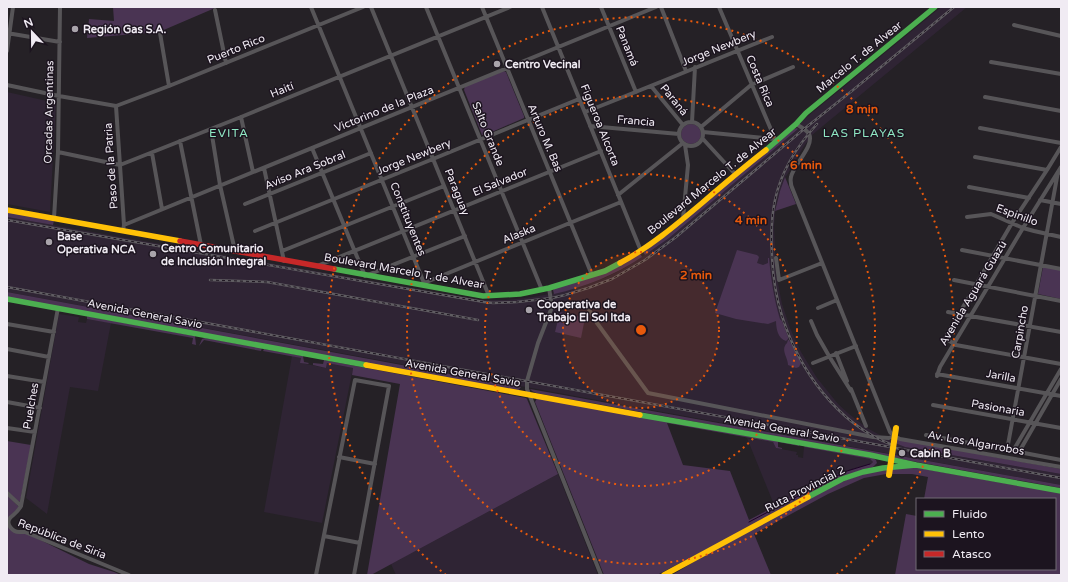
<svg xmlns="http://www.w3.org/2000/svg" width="1068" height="582" viewBox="0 0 1068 582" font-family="'Varela Round',sans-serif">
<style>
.built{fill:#2f2434}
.green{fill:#4a3453}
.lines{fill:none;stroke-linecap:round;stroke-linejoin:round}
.stream{stroke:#1d0327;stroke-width:1}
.street{stroke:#575558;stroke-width:4}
.fast{stroke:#4caf50;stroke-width:5.5}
.slow{stroke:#ffc107;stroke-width:5.5}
.jam{stroke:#c62828;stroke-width:5.5}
.rail-casing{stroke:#605d62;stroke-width:2.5}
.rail{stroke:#1c141f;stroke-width:1;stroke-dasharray:3;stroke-linecap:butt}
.slow-bridge{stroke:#ffc107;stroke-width:6}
.ring{fill:none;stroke:#e8590c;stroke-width:2;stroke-dasharray:2 4}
.poi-dot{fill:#a9a4ab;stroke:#1c141f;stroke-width:1.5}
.labels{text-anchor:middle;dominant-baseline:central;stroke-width:3;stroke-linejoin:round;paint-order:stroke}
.poi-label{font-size:11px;font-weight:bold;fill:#f0ebf3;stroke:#1c141f;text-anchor:start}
.street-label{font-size:11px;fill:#f0ebf3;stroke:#1c141f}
.neighbourhood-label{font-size:12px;letter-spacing:1px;fill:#8fe7c3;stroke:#1c141f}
.centre{fill:#e8590c;stroke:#1c141f;stroke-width:2}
.ring-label{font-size:12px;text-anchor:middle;font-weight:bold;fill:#e8590c;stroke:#1c141f;stroke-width:3;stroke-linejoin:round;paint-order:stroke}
</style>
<rect width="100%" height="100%" fill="#252126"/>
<path class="built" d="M941,7H967L812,135L804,146L787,175L785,177L780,191L776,204L774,225L776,273L782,304L790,328L801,352L817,378L838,404L849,414L867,428L891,441L905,447L1061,474V485L7,292V217L480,300H505L533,297L555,293L580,287L605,278L625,268L658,246L798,129L802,121Z
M7,92L56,103L50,212L7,204Z
M59,314L79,317L78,322L86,323L87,319L111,323L98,391L70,387L47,514L26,498Z
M292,356L301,358V363L326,368L327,363L353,368L322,523L264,512Z
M747,438L773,442L776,448L797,452L796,455H798V457L803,458L804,447L870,459L873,462L871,464L851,469L836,475L775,507Z
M558,474L598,575H396L391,564Z"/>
<path class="green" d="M113,7H214L215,8L159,32L87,38L89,19L114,21Z
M504,71L506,72L524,116V118L485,135H482L464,90L465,86Z
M681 134a10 10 0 1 1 20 0a10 10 0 1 1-20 0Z
M797,128L798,129L669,238L645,255L643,252L794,129Z
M785,177L796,204L775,211L780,191Z
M7,212L54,220L53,225L7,217Z
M737,250L757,255L759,257L757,263L763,265L768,263V258H769C771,279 774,299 780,319L782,321L788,337V339L786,341C778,339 776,328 776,321L768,324L736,319L715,313Z
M640,254L641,255L642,257C615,275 585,287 554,294L553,290L555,288Z
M1043,267L1061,270V299L1038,294Z
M7,292L521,387L518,391L7,297Z
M560,312L585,318L581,338L555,332Z
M87,316L195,336L196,345L192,344L193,338L87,319Z
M205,338L262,348L261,351L204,340L199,346L202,339Z
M788,340H789L801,363L799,367L796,368L788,365C788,357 780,350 787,343Z
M264,349L303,356L304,362L309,363L308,364L300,363L301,358L263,351Z
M324,360L526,398L527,399L558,474L371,575H367L400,384L352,375L353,368L327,363L326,368L313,365V363L323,364Z
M530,389L1061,485V488L536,393L532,391Z
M537,398L799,445V446L778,442V447L782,448V449L776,448L773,442L667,423L683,465L730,471L749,520C778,505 806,488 836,475C848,470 859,467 871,464L873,462L870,459L804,447L805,446L873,458L876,460L877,463L873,467L856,472L657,575H604L535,402Z
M892,439H896L1061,469V474L905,447L890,441Z
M7,441L31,445L20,502L18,501L7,491Z
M913,467L1061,493V575H895L906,514L917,516V569H1055V499H924L928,477L912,474H886L864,478L828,494L754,534L771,575H672L707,554L835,484L875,470Z
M7,495L19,507L7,519Z
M7,523L10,529L24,532L89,564L114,572L121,575H7Z"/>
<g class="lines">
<path class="stream" d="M806,491L847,471L870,464
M749,522L802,494"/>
<path class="street" d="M311,7L424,283
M371,7L489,296
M426,7L542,290
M482,7L592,275
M542,7L641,251
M601,7L636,92
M661,7L686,71
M719,7L775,139
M215,10L226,63
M1014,25L1061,36
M7,33L60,42
M160,33L169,86
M7,51L13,7
M991,62L1061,74
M7,85L59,96L116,106L169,86L363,7
M651,86L683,125
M985,97L1061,111
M116,106L124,225
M585,112C647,88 709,62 772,37
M241,117L253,172
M679 134a12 12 0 1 1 24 0a12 12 0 1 1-24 0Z
M692,122L695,67
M796,124C801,127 806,129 809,134C815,146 793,165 791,177C790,182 791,186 793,190L890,432L894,436L900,439L1061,467
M590,126L679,134
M701,127L751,85L793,67
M980,128L1061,143
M211,129L220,185L235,251
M703,132L775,139L776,141
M703,139L736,175
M180,141L201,245
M1061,147L1047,170L1012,223L945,338L956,345L1061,364
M312,148L365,276L465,236
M58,152L120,165L241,117L510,7
M152,153L162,209
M975,157L1047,170
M264,168L284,261
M969,187L1029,198
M618,195L683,143
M1040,200L1061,204
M245,204L371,153
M967,217L991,214L1023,228L1034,231L1061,237
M54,218L58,152L60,7
M683,219L688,165L685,145
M123,231L124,225L656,7
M255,231L433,159L579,99
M962,250L1061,269
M282,251L444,186
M776,258L779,280L822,263
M317,266L601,151
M954,280L1061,301
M424,283L621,202
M549,288L552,307L538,343L527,381V389L601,575
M552,307L580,303L584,304L588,308L597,323L648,393L873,437L889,438L894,436
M58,308L21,506C17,513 14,514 10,518C5,524 13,532 19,532C21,532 23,532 25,532L129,575
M818,308L837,300
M948,312L1061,332
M811,321L817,335L829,356L851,391
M7,324L54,332
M7,349L49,357
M836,353L847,381
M813,363L856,346
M937,374L1061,396
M7,376L44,382
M937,376L940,367L1023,228L1061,167
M851,389L866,426
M7,402L40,408
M933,405L1061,428
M7,428L35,432
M926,435L1013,451L1016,450L1019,452L1061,460
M1007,450L1058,172L1061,173
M1013,451L1061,369
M1019,452L1061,379
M339,457L375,464
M7,493L21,506
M324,536L360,543
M316,575L355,380L389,386L354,575"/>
<path class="fast" d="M766,150L796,124L806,113L935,7
M334,269L483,296L520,294L549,288L605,271L620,263
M7,299L366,365
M640,415L870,455L916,465
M808,497L842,479L863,472L883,468L916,465L1061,491"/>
<path class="slow" d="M7,210L180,241
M620,263C650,247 676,225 702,203C723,185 744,167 766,150
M366,365L640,415
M664,575L808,497"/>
<path class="jam" d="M180,241L334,269"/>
<g class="rail-casing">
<path id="rail" d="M817,124C797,146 781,171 775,200C771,218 771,238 772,257C773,277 776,297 782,316C799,370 837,423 890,444
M7,220L484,302L493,303L517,302L552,298L565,295L588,288L612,279L645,260L676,237L804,129L853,90L954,7
M210,280L267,282L478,320
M7,287L1061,478"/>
</g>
<use href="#rail" class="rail"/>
<path class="slow-bridge" d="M889,475L896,428"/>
</g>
<circle cx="641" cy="330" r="78" fill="#e8590c" fill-opacity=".12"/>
<g class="ring">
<circle cx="641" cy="330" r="78"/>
<circle cx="641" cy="330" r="156"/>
<circle cx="641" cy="330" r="234"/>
<path d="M446 575A313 313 0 1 1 836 575"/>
</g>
<g class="poi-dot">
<circle cx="75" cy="29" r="4"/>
<circle cx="497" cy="64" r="4"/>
<circle cx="49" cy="242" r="4"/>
<circle cx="153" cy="254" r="4"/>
<circle cx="529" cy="310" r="4"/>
<circle cx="902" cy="453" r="4"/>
</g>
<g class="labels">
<g class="poi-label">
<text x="83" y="29">Región Gas S.A.</text>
<text x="505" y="64">Centro Vecinal</text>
<text x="57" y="236">Base<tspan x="57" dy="13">Operativa NCA</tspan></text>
<text x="161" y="248">Centro Comunitario<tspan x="161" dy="13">de Inclusión Integral</tspan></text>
<text x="537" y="304">Cooperativa de<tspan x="537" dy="13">Trabajo El Sol ltda</tspan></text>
<text x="910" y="453">Cabín B</text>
</g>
<g class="street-label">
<text transform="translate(627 46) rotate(68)">Panamá</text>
<text transform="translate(719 48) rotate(-22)">Jorge Newbery</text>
<text transform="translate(236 49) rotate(-22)">Puerto Rico</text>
<text transform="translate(859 57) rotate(-39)">Marcelo T. de Alvear</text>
<text transform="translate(760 81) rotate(67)">Costa Rica</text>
<text transform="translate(282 90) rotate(-22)">Haití</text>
<text transform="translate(674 100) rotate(51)">Paraná</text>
<text transform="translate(384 109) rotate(-22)">Victorino de la Plaza</text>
<text transform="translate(49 112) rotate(-89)">Orcadas Argentinas</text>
<text transform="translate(636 121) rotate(5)">Francia</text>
<text transform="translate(600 125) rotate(68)">Figueroa Alcorta</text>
<text transform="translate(488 134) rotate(68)">Salto Grande</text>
<text transform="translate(545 138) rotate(67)">Arturo M. Bas</text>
<text transform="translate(414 157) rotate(-22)">Jorge Newbery</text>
<text transform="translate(111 166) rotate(-94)">Paso de la Patria</text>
<text transform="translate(305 170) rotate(-22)">Aviso Ara Sobral</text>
<text transform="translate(712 181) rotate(-39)">Boulevard Marcelo T. de Alvear</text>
<text transform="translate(500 182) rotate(-22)">El Salvador</text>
<text transform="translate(457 192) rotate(68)">Paraguay</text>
<text transform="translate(1017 215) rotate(20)">Espinillo</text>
<text transform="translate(408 219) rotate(68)">Constituyentes</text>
<text transform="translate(519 234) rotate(-22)">Alaska</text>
<text transform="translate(404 271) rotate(10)">Boulevard Marcelo T. de Alvear</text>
<text transform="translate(973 293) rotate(-59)">Avenida Aguará Guazú</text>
<text transform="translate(145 314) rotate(11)">Avenida General Savio</text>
<text transform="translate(1020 332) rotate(-80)">Carpincho</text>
<text transform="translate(463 373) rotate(10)">Avenida General Savio</text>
<text transform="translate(1001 376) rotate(10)">Jarilla</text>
<text transform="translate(31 406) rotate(-80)">Puelches</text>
<text transform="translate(998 408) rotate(10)">Pasionaria</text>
<text transform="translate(782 429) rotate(10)">Avenida General Savio</text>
<text transform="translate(976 443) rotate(10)">Av. Los Algarrobos</text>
<text transform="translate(805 489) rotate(-27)">Ruta Provincial 2</text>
<text transform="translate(62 539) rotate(21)">República de Siria</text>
</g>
<g class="neighbourhood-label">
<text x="229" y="133">EVITA</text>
<text x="864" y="133">LAS PLAYAS</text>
</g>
</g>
<circle cx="641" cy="330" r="6" class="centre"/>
<g class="ring-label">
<text x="862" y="113">8 min</text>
<text x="806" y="169">6 min</text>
<text x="751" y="224">4 min</text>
<text x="696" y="279">2 min</text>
</g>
<rect width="1068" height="582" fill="none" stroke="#f0ebf3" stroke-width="16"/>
<rect x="916" y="498" width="140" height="72" fill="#1c141f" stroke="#716a74"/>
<rect x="924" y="511" width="20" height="6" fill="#4caf50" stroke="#716a74"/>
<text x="952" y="518" font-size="12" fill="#f0ebf3">Fluido</text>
<rect x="924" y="531" width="20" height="6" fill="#ffc107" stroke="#716a74"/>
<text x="952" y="538" font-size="12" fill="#f0ebf3">Lento</text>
<rect x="924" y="551" width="20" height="6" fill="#c62828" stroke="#716a74"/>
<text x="952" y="558" font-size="12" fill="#f0ebf3">Atasco</text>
<g transform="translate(32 32) rotate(338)" stroke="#1c141f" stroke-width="3" paint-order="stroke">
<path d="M0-3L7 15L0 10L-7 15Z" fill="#f0ebf3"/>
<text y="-6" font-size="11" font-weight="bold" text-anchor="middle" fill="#f0ebf3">N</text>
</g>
</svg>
